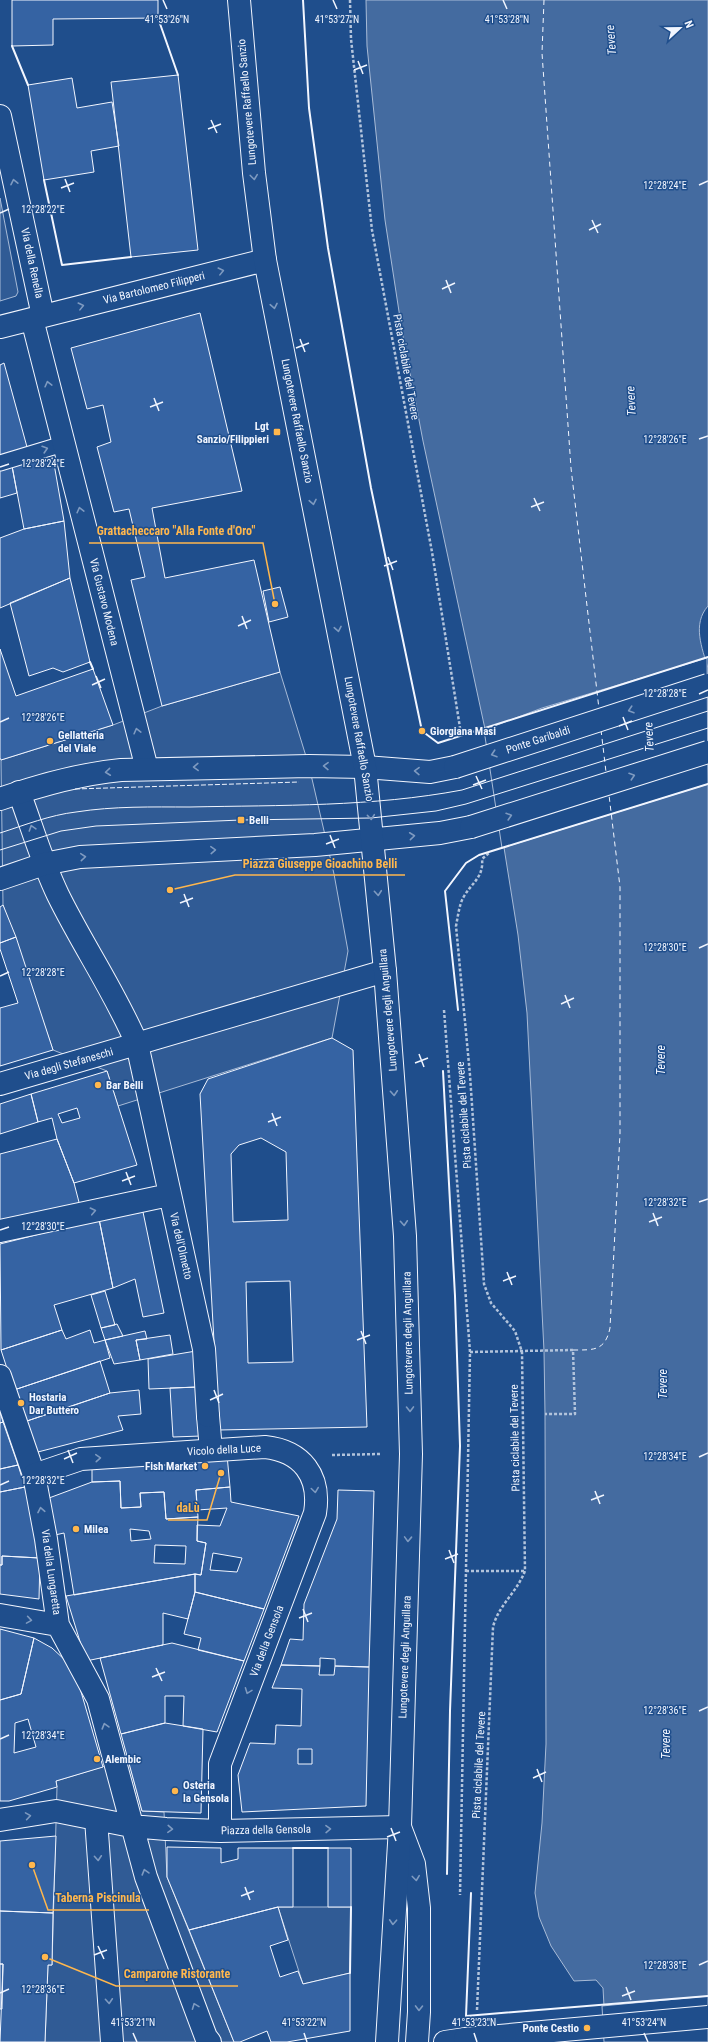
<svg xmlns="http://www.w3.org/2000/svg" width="708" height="2042" viewBox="0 0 708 2042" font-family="'Roboto Condensed',sans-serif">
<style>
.built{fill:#305b95;stroke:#a8bbd7}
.water{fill:#446ba0;stroke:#a8bbd7}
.pier{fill:#1f4e8c;stroke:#a8bbd7}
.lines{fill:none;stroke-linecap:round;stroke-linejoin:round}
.ferry{stroke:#f2f6ff;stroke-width:1;stroke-dasharray:5 4;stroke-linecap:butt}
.building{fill:#3563a3;stroke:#f2f6ff;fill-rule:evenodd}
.service-casing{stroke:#f2f6ff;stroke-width:17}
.pedestrian-casing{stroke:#f2f6ff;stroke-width:24}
.minor-casing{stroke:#f2f6ff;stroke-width:24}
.secondary-casing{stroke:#f2f6ff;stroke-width:24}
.primary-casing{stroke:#f2f6ff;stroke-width:24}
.path{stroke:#b3c4dc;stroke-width:2.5;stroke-dasharray:3 2;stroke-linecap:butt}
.service{stroke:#1f4e8c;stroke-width:15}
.pedestrian{stroke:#1f4e8c;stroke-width:22}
.minor{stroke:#1f4e8c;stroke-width:22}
.secondary{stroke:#1f4e8c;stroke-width:22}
.primary{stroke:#1f4e8c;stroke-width:22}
.tram{stroke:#f2f6ff;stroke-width:1}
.minor-bridge-casing{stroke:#f2f6ff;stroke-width:24;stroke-linecap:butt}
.secondary-bridge-casing{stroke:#f2f6ff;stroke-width:24;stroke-linecap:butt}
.minor-bridge{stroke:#1f4e8c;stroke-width:22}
.secondary-bridge{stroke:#1f4e8c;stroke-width:22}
.fence{stroke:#f2f6ff;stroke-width:1;stroke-dasharray:5 2;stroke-linecap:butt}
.wall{stroke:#f2f6ff;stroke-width:2}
.oneway{stroke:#7e9ac0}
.ticks{fill:none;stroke:#f2f6ff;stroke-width:1.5}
.poi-dot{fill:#ffb74d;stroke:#1f4e8c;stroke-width:1.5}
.labels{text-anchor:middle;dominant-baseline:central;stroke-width:3;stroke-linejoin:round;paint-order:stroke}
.street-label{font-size:11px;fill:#f2f6ff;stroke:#1f4e8c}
.poi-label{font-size:11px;font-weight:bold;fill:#f2f6ff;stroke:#1f4e8c;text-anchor:start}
.water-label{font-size:12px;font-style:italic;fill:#f2f6ff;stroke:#1f4e8c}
.ticks-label{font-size:10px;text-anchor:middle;fill:#f2f6ff;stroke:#1f4e8c;stroke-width:3;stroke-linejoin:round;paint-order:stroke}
.leader{fill:none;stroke:#ffb74d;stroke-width:1.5}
.callout-dot{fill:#ffb74d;stroke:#1f4e8c;stroke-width:1.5}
.callout-label{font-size:12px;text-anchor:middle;font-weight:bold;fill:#ffb74d;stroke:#1f4e8c;stroke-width:3;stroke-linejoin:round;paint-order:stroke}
</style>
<rect width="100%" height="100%" fill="#1f4e8c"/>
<path class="built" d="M0,198L18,292L16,296L0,301Z
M280,672L309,766L334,874L348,951L332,1038L118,1106L107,1071L53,1050L3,905L1,760L113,725L162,706Z
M128,1759L142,1811L164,1812L167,1877L234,2042H45L48,1965H52L57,1787L56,1781Z
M278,1907H351L350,1973L303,1984Z"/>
<path class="water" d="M366,0H708V606C692,624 702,648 708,668V2042L604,2006L603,1988L596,1980L574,1981L551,1946L539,1917L535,1893L542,1823L546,1744L545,1414L544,1351L527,1013L518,935L485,729L423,441L402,331L385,220L367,46Z"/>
<path class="pier" d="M707,658L708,784L502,848L484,730L542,708Z
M708,1996V2042H604L602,2006Z"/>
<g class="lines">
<path class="ferry" d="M544,0L542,53L571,468L599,709
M601,730L606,772
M573,1350C594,1350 605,1351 610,1328L620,1134V887L609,795"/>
</g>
<path class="building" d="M12,0H158V18L53,19V45L12,46Z
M178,75L198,250L131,257L111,82Z
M72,78L77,108L112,102L119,146L91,151L94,172L44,180L28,85Z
M200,313L242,491L152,508L165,578L254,560L280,672L162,706L131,580L145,577L129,509L114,512L97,447L111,442L103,405L87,409L71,348Z
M4,363L27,447L0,456V365Z
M53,458L64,521L24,529L12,466Z
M12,466L17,493L0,498V470Z
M64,521L70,578L0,608V538L24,529Z
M70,578L90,662L63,672L53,668L29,676L10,603Z
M280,587L288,617L269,622L263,591Z
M0,649L16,696L93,669L113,725L1,760L0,758Z
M3,905L16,937L0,943V907Z
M16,937L53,1050L0,1066V1008L18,1003L0,949V943Z
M332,1038L353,1050L367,1427L219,1430L200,1094L208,1079ZM261,1138L286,1152L288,1220L233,1222L231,1154L239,1145ZM290,1281L293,1362L248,1363L246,1282Z
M107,1071L137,1165L74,1183L57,1139L52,1118L38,1122L31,1094ZM77,1108L80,1118L62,1123L58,1114Z
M31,1094L38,1122L0,1134V1104Z
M57,1139L74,1183L80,1206L0,1223V1154Z
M143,1212L164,1313L143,1317L135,1279L113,1288L99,1219Z
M99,1219L113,1288L54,1305L62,1330L1,1350L0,1244Z
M105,1291L115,1325L101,1328L91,1295Z
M117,1324L123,1336L105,1340L101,1328Z
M62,1330L66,1339L90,1330L94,1343L105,1340L110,1358L14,1390L1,1350Z
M145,1331L147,1339L136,1340L140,1360L114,1364L105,1340Z
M170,1335L173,1354L140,1360L136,1340Z
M196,1351L198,1387L149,1389L148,1359Z
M100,1361L110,1393L24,1422L14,1390Z
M198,1387L201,1436L173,1437L170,1388Z
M139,1390L141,1414L118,1416L123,1430L34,1453L24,1422L110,1393Z
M0,1412L3,1422L0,1423Z
M3,1422L18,1465L0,1469V1423Z
M227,1455L230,1487L196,1490L198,1517L166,1519L164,1492L140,1493L141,1507L121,1508L120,1481L92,1482V1465Z
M18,1465L25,1487L0,1492V1469Z
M120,1481L121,1508L141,1507L140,1493L164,1492L166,1519L198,1517L197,1541L206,1543L201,1575L195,1574L74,1595L64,1533L55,1535L49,1498L92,1482ZM130,1529L149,1531L151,1539L131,1541ZM155,1545L186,1546L185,1564L154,1563Z
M25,1487L40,1558L2,1556V1565H0V1492Z
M230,1487L231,1502L299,1516L264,1609L195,1592V1574L201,1575L206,1543L197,1541V1525L220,1526L227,1508L197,1510L196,1490ZM213,1553L242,1558L237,1572L210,1570Z
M338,1490L374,1491L369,1667L335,1666V1659L320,1658V1666L281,1665L290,1639L303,1640L304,1604L337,1519Z
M2,1556L40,1558L39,1599L0,1594V1565H2Z
M195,1574V1592L188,1619L163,1613V1645L86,1661L66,1596Z
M195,1592L264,1609L244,1661L198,1650L201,1638L184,1634Z
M0,1629L34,1638L21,1694L0,1700Z
M34,1638L52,1648L66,1661L77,1678L103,1767L56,1781L57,1787L9,1801H0V1700L21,1694ZM28,1719L36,1747L14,1753L15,1723Z
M172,1643L244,1661L217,1732L183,1726L184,1696H165V1723L121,1734L100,1658Z
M281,1665L320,1666L319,1675H334L335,1666L369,1667L366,1806L242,1812L238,1775L250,1743L275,1744L276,1725L301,1726L302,1689L272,1688ZM298,1749H312V1764H298Z
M165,1723L203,1729L201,1813L142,1811L121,1734Z
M56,1836L53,1913L0,1911V1841Z
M167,1847L221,1848V1863L238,1859V1848H293V1907H278L189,1930L167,1877Z
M328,1848H351V1907H328Z
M278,1907L288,1940L270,1946L280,1977L298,1971L303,1984L350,1973V2031L287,2042H271L267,2031L240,2042H234L189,1930Z
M0,1911L53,1913L52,1965H48L45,2042H0L3,1964H0Z
M0,1964H3L2,2009H0Z"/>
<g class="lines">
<g class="service-casing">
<path id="service" d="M0,463L63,444"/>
</g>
<g class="pedestrian-casing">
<path id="pedestrian" d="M0,1376L34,1475
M208,1416L211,1450"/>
</g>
<g class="minor-casing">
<path id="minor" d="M0,116L43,316
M32,319L147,769
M0,327L265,260
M19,792C32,827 42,862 58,895C83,946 115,992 137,1044L204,1349L208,1416
M0,1084L385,971
M0,1231L169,1195
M0,1615L58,1625
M96,1819L112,2042
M0,1820L56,1811L131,1826L166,1829L220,1831L400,1827L414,1864L419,1908V2012L417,2042
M210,2042L206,2037L146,1877L98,1699L58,1625L46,1539L34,1475L81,1459L265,1447C302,1451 321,1476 315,1513L220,1764V1831
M445,2042L465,2039"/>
</g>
<g class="secondary-casing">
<path id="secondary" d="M0,799C40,785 79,774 121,770L309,766L365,767L430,772L455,767
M0,879L44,864L80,857L315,845L440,833L471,827"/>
</g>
<g class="primary-casing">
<path id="primary" d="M239,0L254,173L265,260L365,767L385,971L405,1236L411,1454L400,1827L387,2042"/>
</g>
<path class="path" d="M350,0L351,39L372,230L432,552L461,734
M444,1010L470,1352L460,1895
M470,1352L573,1350L575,1414H545
M332,1455L381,1454
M466,1571H525
M477,2010L493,1627C498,1606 517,1592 525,1571L522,1352L515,1331L491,1303L484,1284L470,1075L456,926C458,916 459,906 463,898C471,883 484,878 482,859L489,853"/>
<use href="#service" class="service"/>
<use href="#pedestrian" class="pedestrian"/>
<use href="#minor" class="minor"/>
<use href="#secondary" class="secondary"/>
<use href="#primary" class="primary"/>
<path class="tram" d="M0,833C25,825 50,815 76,812C114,806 152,807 190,807C281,805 372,807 462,790L708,711
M0,850L61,831L96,826L241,820L371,818L436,811L466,804L708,728"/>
<g class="minor-bridge-casing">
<path id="minor-bridge" d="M465,2039L708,2017"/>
</g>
<g class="secondary-bridge-casing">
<path id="secondary-bridge" d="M455,767L708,685
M471,827L708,752"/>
</g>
<use href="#minor-bridge" class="minor-bridge"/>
<use href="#secondary-bridge" class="secondary-bridge"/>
<path class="fence" d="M75,789L299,782"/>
<path class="wall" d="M303,0L309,108L328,248L371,488L422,731L438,743C528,714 618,685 708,657
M158,18L178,75
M12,46L28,85
M44,180L62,265L131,257
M90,662L93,669
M458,1010L445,891L466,863L479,855L708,784
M443,1071L455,1296L460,1446L450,1711L447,1874
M293,1848H328
M471,1893L466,2016L708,1996
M350,1973L351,1907"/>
</g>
<defs><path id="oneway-chevron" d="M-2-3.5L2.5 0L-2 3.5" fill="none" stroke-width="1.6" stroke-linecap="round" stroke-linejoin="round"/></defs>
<g class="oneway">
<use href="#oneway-chevron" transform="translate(254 177) rotate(83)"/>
<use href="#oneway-chevron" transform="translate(14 182) rotate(-102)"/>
<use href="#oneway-chevron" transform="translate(221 271) rotate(-14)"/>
<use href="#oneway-chevron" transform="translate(81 306) rotate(-14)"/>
<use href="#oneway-chevron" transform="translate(274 306) rotate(79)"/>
<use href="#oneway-chevron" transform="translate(48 384) rotate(-104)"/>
<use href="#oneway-chevron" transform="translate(45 449) rotate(-17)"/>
<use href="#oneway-chevron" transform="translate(313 502) rotate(79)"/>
<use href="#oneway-chevron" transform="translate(80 510) rotate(-104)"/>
<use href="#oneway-chevron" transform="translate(338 629) rotate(79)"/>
<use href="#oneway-chevron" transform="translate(631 710) rotate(162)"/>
<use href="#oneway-chevron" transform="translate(137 731) rotate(-104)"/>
<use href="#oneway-chevron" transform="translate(494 754) rotate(162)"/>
<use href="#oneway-chevron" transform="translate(326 766) rotate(-179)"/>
<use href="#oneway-chevron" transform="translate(196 767) rotate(178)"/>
<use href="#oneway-chevron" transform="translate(417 771) rotate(-179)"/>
<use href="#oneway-chevron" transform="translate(108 772) rotate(174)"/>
<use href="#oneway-chevron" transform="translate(632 776) rotate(-18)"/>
<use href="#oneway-chevron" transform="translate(509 816) rotate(-17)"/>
<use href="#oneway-chevron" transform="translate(371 817) rotate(85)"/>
<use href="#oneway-chevron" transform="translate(32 828) rotate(-108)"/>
<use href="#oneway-chevron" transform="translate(412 836) rotate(-6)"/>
<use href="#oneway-chevron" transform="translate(213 850) rotate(-3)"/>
<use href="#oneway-chevron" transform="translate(83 857) rotate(-5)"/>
<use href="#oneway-chevron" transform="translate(378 893) rotate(85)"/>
<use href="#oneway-chevron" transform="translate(394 1093) rotate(86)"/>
<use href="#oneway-chevron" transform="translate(93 1211) rotate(-12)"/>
<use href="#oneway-chevron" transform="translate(404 1223) rotate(86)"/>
<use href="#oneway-chevron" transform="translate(410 1409) rotate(89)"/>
<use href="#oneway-chevron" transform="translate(98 1458) rotate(-4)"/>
<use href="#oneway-chevron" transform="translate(315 1490) rotate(82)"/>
<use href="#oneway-chevron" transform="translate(41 1510) rotate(-101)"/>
<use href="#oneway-chevron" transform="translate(408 1539) rotate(92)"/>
<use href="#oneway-chevron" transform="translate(29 1620) rotate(9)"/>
<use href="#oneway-chevron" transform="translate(248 1691) rotate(111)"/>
<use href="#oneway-chevron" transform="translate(105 1726) rotate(-106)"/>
<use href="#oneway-chevron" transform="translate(28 1816) rotate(-9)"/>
<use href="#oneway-chevron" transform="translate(170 1829) rotate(3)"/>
<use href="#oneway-chevron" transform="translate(328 1829) rotate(-1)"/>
<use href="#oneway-chevron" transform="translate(98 1858) rotate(86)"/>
<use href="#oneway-chevron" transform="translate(145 1872) rotate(-106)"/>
<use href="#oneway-chevron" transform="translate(416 1878) rotate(83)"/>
<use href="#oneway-chevron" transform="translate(393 1922) rotate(93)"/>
<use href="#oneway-chevron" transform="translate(109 2001) rotate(86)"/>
<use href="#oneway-chevron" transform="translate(195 2006) rotate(-111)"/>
<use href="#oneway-chevron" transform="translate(419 2008) rotate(91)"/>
</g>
<path class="ticks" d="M163,0L167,9M333,0L337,9M503,0L507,9M358,61L363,74M354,70L367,65M211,120L217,133M208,129L221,124M65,179L70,192M699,185L708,181M61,188L74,183M0,213L9,209M592,220L598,233M589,230L601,224M446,280L451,293M442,289L455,283M300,339L305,352M296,348L309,343M154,398L159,411M150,407L163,402M699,439L708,436M0,467L9,464M534,498L540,511M531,507L544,502M388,557L393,570M384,566L397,561M242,616L247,629M238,626L251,620M96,676L101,688M92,685L105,679M699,694L708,690M623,717L628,730M0,722L9,718M619,726L632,721M476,776L482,789M473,785L486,780M330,835L335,848M326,844L339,839M184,894L189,907M180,903L193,898M699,948L708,944M0,976L9,972M565,995L570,1008M561,1004L574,998M419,1054L424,1067M415,1063L428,1058M272,1113L277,1126M268,1122L281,1117M126,1172L131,1185M122,1181L135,1176M699,1202L708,1199M653,1213L658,1226M649,1222L662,1217M0,1230L9,1227M507,1272L512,1285M503,1281L516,1276M361,1331L366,1344M357,1340L370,1335M214,1390L219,1403M210,1400L223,1394M68,1450L73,1463M699,1457L708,1453M64,1459L77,1453M0,1485L9,1481M595,1491L600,1504M591,1500L604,1495M449,1550L454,1563M445,1559L458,1554M303,1609L308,1622M299,1618L312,1613M156,1668L162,1681M152,1677L165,1672M699,1711L708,1707M0,1739L9,1735M537,1769L542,1782M533,1778L546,1772M391,1828L396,1841M387,1837L400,1832M245,1887L250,1900M241,1896L254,1891M98,1946L104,1959M94,1955L107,1950M699,1965L708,1961M626,1987L631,2000M0,1993L9,1989M622,1996L635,1991M133,2033L137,2042M304,2033L307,2042M474,2033L477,2042M644,2033L648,2042"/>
<g class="poi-dot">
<rect x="273" y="428" width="8" height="8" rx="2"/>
<circle cx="422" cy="731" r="4"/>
<circle cx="50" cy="741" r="4"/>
<rect x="237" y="816" width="8" height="8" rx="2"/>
<circle cx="98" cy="1085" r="4"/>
<circle cx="21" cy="1403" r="4"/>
<circle cx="205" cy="1466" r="4"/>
<circle cx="76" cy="1529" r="4"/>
<circle cx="97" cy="1759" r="4"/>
<circle cx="175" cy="1791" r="4"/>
<circle cx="587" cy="2028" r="4"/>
</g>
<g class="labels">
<g class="street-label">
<text transform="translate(247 102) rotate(-95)">Lungotevere Raffaello Sanzio</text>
<text transform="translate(32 263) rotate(78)">Via della Renella</text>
<text transform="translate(154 288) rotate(-14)">Via Bartolomeo Filipperi</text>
<text transform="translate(406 367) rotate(80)">Pista ciclabile del Tevere</text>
<text transform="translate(297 421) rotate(79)">Lungotevere Raffaello Sanzio</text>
<text transform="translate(104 602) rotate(76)">Via Gustavo Modena</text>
<text transform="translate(359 739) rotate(80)">Lungotevere Raffaello Sanzio</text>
<text transform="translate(538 740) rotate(-18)">Ponte Garibaldi</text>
<text transform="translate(388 1010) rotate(-95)">Lungotevere degli Anguillara</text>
<text transform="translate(69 1064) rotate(-16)">Via degli Stefaneschi</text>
<text transform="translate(464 1115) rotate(-94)">Pista ciclabile del Tevere</text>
<text transform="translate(181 1246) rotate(77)">Via dell'Olmetto</text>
<text transform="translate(408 1333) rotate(-91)">Lungotevere degli Anguillara</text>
<text transform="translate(515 1438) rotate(-91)">Pista ciclabile del Tevere</text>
<text transform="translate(224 1450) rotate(-3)">Vicolo della Luce</text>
<text transform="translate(51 1572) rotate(82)">Via della Lungaretta</text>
<text transform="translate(267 1641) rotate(-69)">Via della Gensola</text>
<text transform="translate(405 1657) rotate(-88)">Lungotevere degli Anguillara</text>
<text transform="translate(479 1765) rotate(-87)">Pista ciclabile del Tevere</text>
<text transform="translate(266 1830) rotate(-1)">Piazza della Gensola</text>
</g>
<g class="poi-label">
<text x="269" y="426" text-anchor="end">Lgt<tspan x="269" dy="13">Sanzio/Filippieri</tspan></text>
<text x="430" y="731">Giorgiana Masi</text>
<text x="58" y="735">Gellatteria<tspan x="58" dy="13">del Viale</tspan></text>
<text x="249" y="820">Belli</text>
<text x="106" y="1085">Bar Belli</text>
<text x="29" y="1397">Hostaria<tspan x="29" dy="13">Dar Buttero</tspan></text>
<text x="197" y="1466" text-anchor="end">Fish Market</text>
<text x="84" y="1529">Milea</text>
<text x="105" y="1759">Alembic</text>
<text x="183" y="1785">Osteria<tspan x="183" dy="13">la Gensola</tspan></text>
<text x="579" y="2028" text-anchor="end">Ponte Cestio</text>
</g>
<g class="water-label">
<text transform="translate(611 40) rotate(-95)">Tevere</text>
<text transform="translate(631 401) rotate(-93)">Tevere</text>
<text transform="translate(649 737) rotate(-93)">Tevere</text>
<text transform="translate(661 1060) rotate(-90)">Tevere</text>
<text transform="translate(663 1384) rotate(-90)">Tevere</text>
<text transform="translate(666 1744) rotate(-90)">Tevere</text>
</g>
</g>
<g class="ticks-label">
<text x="167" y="23">41°53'26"N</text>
<text x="337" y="23">41°53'27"N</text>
<text x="507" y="23">41°53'28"N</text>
<text x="665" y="189">12°28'24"E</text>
<text x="43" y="213">12°28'22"E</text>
<text x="665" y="443">12°28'26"E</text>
<text x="43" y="467">12°28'24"E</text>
<text x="665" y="697">12°28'28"E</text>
<text x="43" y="721">12°28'26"E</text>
<text x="665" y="951">12°28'30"E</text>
<text x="43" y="976">12°28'28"E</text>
<text x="665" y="1206">12°28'32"E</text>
<text x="43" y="1230">12°28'30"E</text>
<text x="665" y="1460">12°28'34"E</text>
<text x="43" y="1484">12°28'32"E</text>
<text x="665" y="1714">12°28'36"E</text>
<text x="43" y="1739">12°28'34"E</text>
<text x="665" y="1969">12°28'38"E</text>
<text x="43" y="1993">12°28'36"E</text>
<text x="133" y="2026">41°53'21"N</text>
<text x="304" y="2026">41°53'22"N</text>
<text x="474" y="2026">41°53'23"N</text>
<text x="644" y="2026">41°53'24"N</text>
</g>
<path class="leader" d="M275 604L263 543H89M170 890L235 875H405M221 1473L207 1520H168M32 1865L48 1910H149M45 1957L116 1986H238"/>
<g class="callout-dot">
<circle cx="275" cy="604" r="4"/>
<circle cx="170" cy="890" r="4"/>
<circle cx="221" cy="1473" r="4"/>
<circle cx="32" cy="1865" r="4"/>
<circle cx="45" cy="1957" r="4"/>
</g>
<g class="callout-label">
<text x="176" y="535">Grattacheccaro "Alla Fonte d'Oro"</text>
<text x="320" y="868">Piazza Giuseppe Gioachino Belli</text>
<text x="188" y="1512">daLù</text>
<text x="98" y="1902">Taberna Piscinula</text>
<text x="177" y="1978">Camparone Ristorante</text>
</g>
<g transform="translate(680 28) rotate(68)" stroke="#1f4e8c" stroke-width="3" paint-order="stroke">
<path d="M0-3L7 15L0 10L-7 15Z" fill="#f2f6ff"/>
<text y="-6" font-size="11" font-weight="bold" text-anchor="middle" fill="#f2f6ff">N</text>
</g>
</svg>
